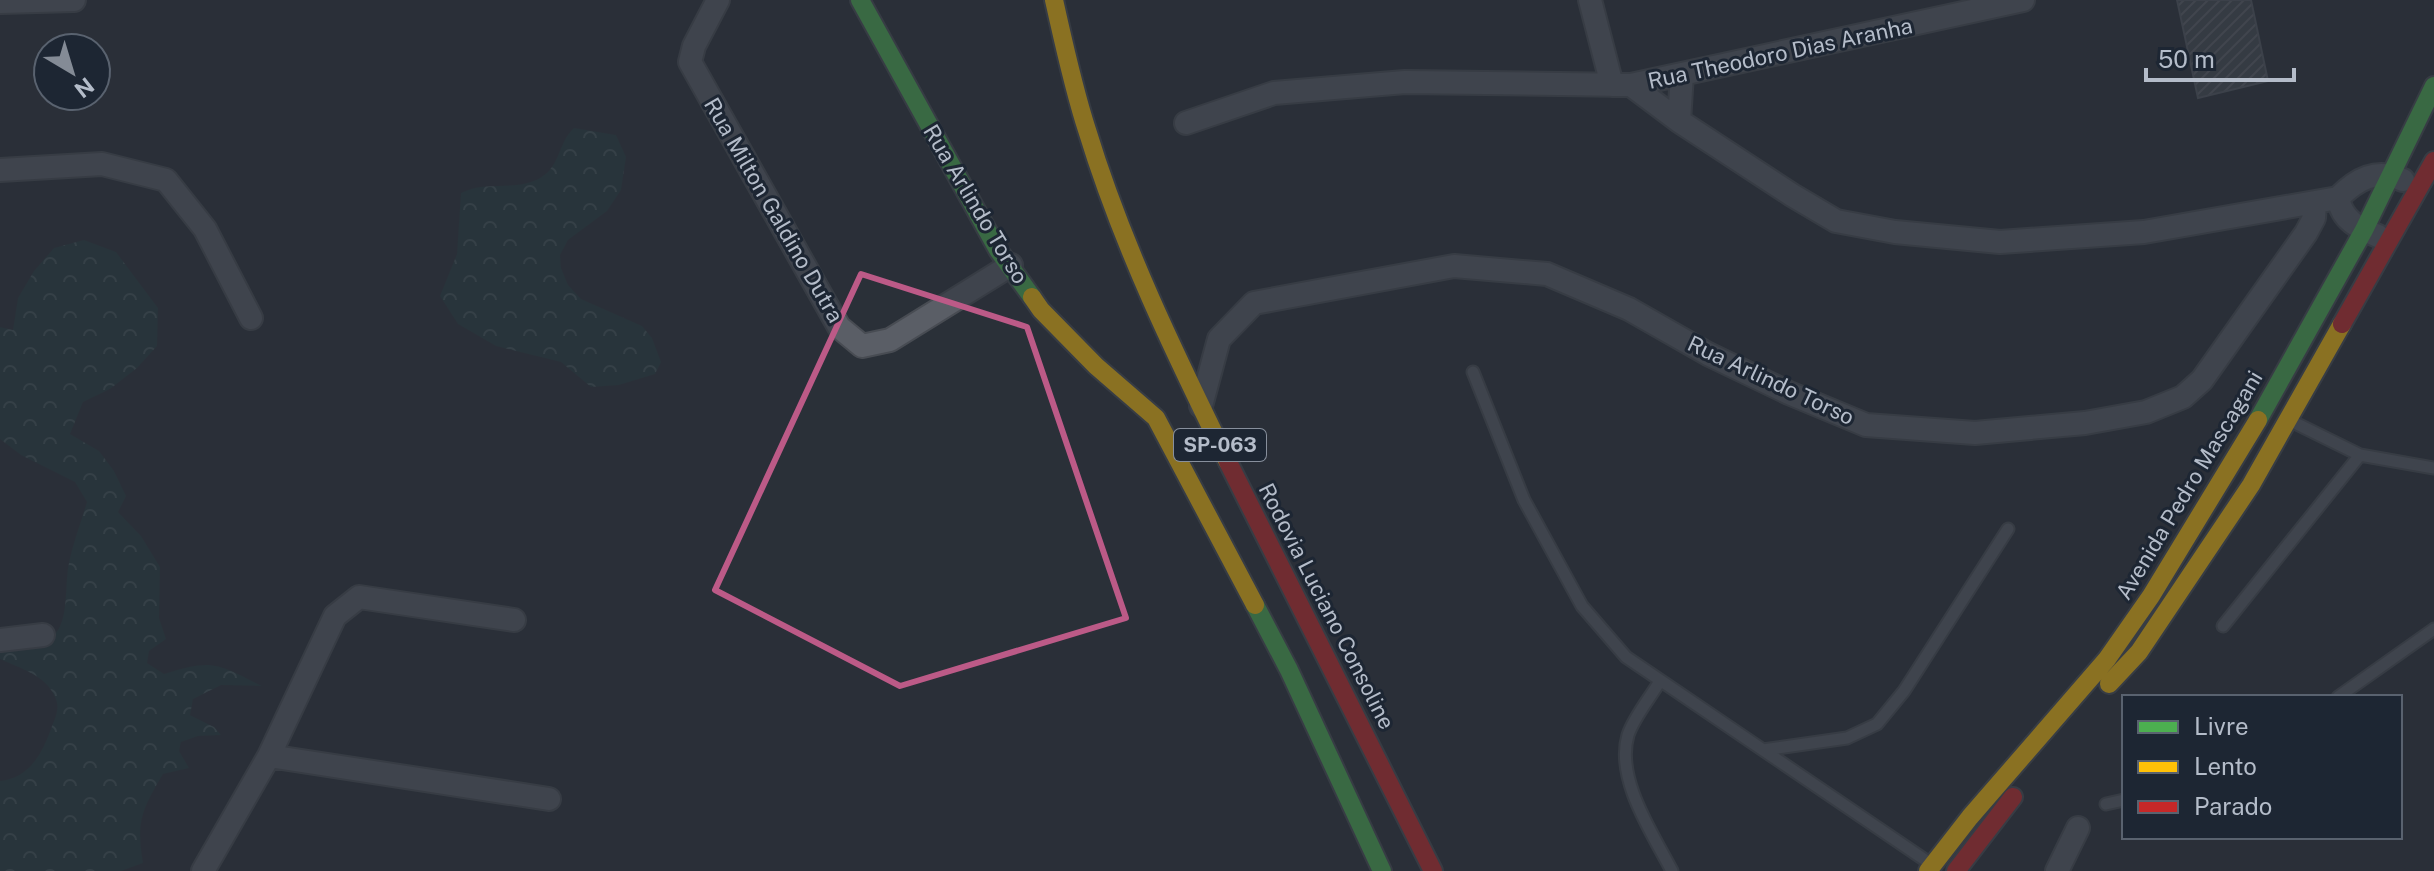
<svg xmlns="http://www.w3.org/2000/svg" width="2434" height="871" viewBox="0 0 2434 871" font-family="'Public Sans',sans-serif">
<style>
.forest{fill:url(#forest-crowns)}
.building{fill:url(#building-hatch);stroke:#52575f;stroke-width:2}
.lines{fill:none;stroke-linecap:round;stroke-linejoin:round}
.lane-casing{stroke:#484c53;stroke-width:15}
.street-casing{stroke:#484c53;stroke-width:26}
.fast-casing{stroke:#484c53;stroke-width:22}
.slow-casing{stroke:#484c53;stroke-width:22}
.jam-casing{stroke:#484c53;stroke-width:22}
.lane{stroke:#5a5e66;stroke-width:11}
.street{stroke:#5a5e66;stroke-width:22}
.fast{stroke:#4caf50;stroke-width:18}
.slow{stroke:#ffc107;stroke-width:18}
.jam{stroke:#c62828;stroke-width:18}
.marked{fill:none;stroke:#bc5a87;stroke-width:6;stroke-linejoin:round}
.labels{text-anchor:middle;dominant-baseline:central;stroke-width:6;stroke-linejoin:round;paint-order:stroke}
.shield{fill:#1d2633;stroke:#878f9c;stroke-width:2}
.shield-label{font-size:20px;font-weight:bold;fill:#b4bcc9}
.street-label{font-size:22px;fill:#b4bcc9;stroke:#1d2633}
</style>
<defs>
<pattern id="forest-crowns" width="20" height="18" patternUnits="userSpaceOnUse" patternTransform="scale(2)"><rect width="20" height="18" fill="#273a3e"/><path d="M2 6a3 3 0 1 1 6 0M12 15a3 3 0 1 1 6 0" fill="none" stroke="#445559"/></pattern>
<pattern id="building-hatch" width="6" height="6" patternUnits="userSpaceOnUse" patternTransform="scale(2)"><rect width="6" height="6" fill="#444950"/><path d="M-1 1l2-2M0 6l6-6M5 7l2-2" fill="none" stroke="#5d6168"/></pattern>
</defs>
<rect width="100%" height="100%" fill="#2a3038"/>
<path class="forest" d="M574,128L616,135L626,157L621,190L607,211L568,240L560,255L561,268L568,285L581,299L642,326L652,338L661,362L655,374L619,385L591,387L561,362L496,346L458,324L440,296L457,254L461,193C486,180 515,192 540,178C561,166 558,142 574,128Z
M84,240L116,252L158,308L157,346L137,368L110,389L83,402L70,434L99,451L114,471L126,496L118,512L141,536L160,567L159,618L166,639L149,651L147,663L164,674C213,658 218,664 262,686L221,685L193,699L190,715L214,727L221,735L198,736L181,742L179,751L189,768L163,774C142,810 136,821 143,863L121,871H0V781C30,778 43,752 52,726C56,716 60,708 55,697C46,675 19,668 0,659V628C14,634 39,650 53,636C70,621 64,584 69,563C73,543 81,522 87,502L75,482L21,455L0,439V327L13,330L18,298L34,271L54,248Z"/>
<path class="building" d="M2177,0H2251L2268,81L2198,98Z"/>
<g class="lines">
<g class="lane-casing">
<path id="lane" d="M1473,372L1524,500L1582,606L1626,657L1931,864
M2289,420L2360,455L2434,468
M2223,626L2360,455
M1660,681C1650,698 1634,717 1628,735C1615,779 1653,834 1672,871
M2338,697L2434,629
M1763,750L1847,738L1877,724L1904,691L2008,529
M2106,804L2124,800"/>
</g>
<g class="street-casing">
<path id="street" d="M718,0L694,46L690,62L839,327L862,346L890,340L1011,265
M1590,0L1612,85
M0,2L74,0
M1631,85L1679,121L1792,195L1836,221L1895,232L2000,242L2144,232L2338,198C2357,179 2376,168 2403,180
M1679,121L1682,74
M1186,123L1274,93L1405,82L1631,85L2023,0
M0,170L102,164L166,180L205,229L251,318
M2338,198C2342,221 2359,228 2378,236
M1201,406L1219,339L1254,303L1454,266L1547,274L1629,309L1708,354L1789,393L1866,425L1975,433L2085,423L2146,412L2183,397L2202,380L2306,233L2314,218L2315,203
M0,640L43,635
M269,756L549,799
M203,871L269,756L335,616L359,597L514,620
M2057,871L2078,828"/>
</g>
<g class="fast-casing">
<path id="fast" d="M860,0L998,250L1032,297
M2258,420L2364,230L2434,86
M1255,605L1289,670L1382,871"/>
</g>
<g class="slow-casing">
<path id="slow" d="M1054,0C1064,44 1073,87 1087,130C1122,245 1175,354 1228,462
M1032,297L1041,310L1096,366L1156,418L1255,605
M2109,684L2139,652L2251,485L2342,324
M1928,871L1970,817L2107,659L2151,596L2258,420"/>
</g>
<g class="jam-casing">
<path id="jam" d="M2342,324L2434,161
M1228,462L1433,871
M1956,871L2013,797"/>
</g>
<use href="#lane" class="lane"/>
<use href="#street" class="street"/>
<use href="#fast" class="fast"/>
<use href="#slow" class="slow"/>
<use href="#jam" class="jam"/>
</g>
<path d="M0 0H2434V871H0ZM861,274L1027,327L1126,618L900,686L715,590Z" fill="#2a3038" fill-opacity=".55" fill-rule="evenodd"/>
<path class="marked" d="M861,274L1027,327L1126,618L900,686L715,590Z"/>
<g class="labels">
<rect class="shield" x="1174" y="429" width="92" height="32" rx="6"/>
<g class="shield-label">
<text x="1220" y="445">SP-063</text>
</g>
<g class="street-label">
<text transform="translate(1780 53) rotate(-12)">Rua Theodoro Dias Aranha</text>
<text transform="translate(976 204) rotate(59)">Rua Arlindo Torso</text>
<text transform="translate(774 210) rotate(60)">Rua Milton Galdino Dutra</text>
<text transform="translate(1771 380) rotate(25)">Rua Arlindo Torso</text>
<text transform="translate(2189 485) rotate(-59)">Avenida Pedro Mascagani</text>
<text transform="translate(1327 606) rotate(63)">Rodovia Luciano Consoline</text>
</g>
</g>
<rect x="2122" y="695" width="280" height="144" fill="#1d2633" stroke="#59626f" stroke-width="2"/>
<rect x="2138" y="721" width="40" height="12" fill="#4caf50" stroke="#59626f" stroke-width="2"/>
<text x="2194" y="735" font-size="24" fill="#b4bcc9">Livre</text>
<rect x="2138" y="761" width="40" height="12" fill="#ffc107" stroke="#59626f" stroke-width="2"/>
<text x="2194" y="775" font-size="24" fill="#b4bcc9">Lento</text>
<rect x="2138" y="801" width="40" height="12" fill="#c62828" stroke="#59626f" stroke-width="2"/>
<text x="2194" y="815" font-size="24" fill="#b4bcc9">Parado</text>
<g transform="translate(72 72) rotate(142)"><circle r="38" fill="#1d2633" stroke="#59626f" stroke-width="2"/>
<path d="M0-6L14 30L0 20L-14 30Z" fill="#848b96"/>
<text y="-12" font-size="22" font-weight="bold" text-anchor="middle" fill="#b4bcc9">N</text>
</g>
<path d="M2146 68v12h148v-12" fill="none" stroke="#b4bcc9" stroke-width="4"/>
<text x="2158" y="68" font-size="24" fill="#b4bcc9" stroke="#1d2633" stroke-width="6" paint-order="stroke">50 m</text>
</svg>
